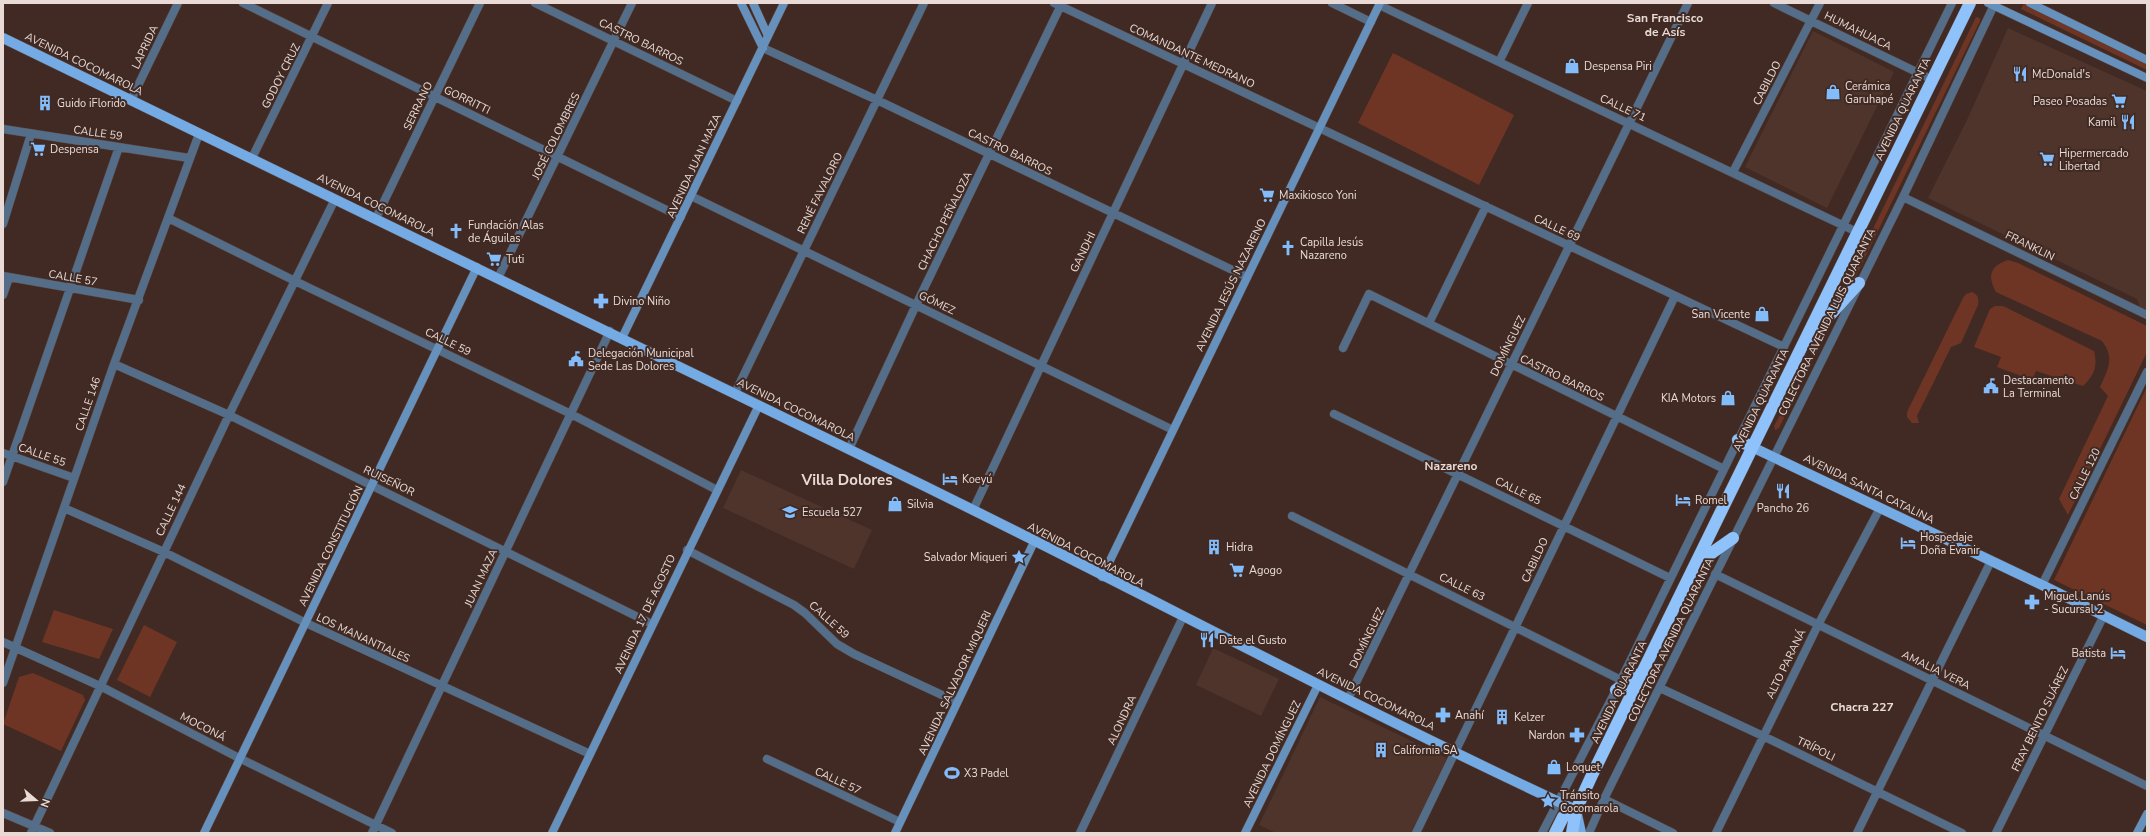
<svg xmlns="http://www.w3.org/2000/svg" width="2150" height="836" viewBox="0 0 2150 836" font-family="'Nunito Sans',sans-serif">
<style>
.built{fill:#4f342b}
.green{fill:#6f3524}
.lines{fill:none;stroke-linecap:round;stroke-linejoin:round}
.street-casing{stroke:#5b463f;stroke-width:9}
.secondary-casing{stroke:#5b463f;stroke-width:9}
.primary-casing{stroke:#5b463f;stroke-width:11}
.highway-casing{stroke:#5b463f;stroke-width:13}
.street{stroke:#546e8a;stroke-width:8}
.secondary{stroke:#6791bd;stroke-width:8}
.primary{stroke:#75abe4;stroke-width:10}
.highway{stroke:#8fc2fa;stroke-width:12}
.labels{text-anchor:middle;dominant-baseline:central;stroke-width:4;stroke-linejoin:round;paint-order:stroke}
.street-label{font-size:11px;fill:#e9dad5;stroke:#402a23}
.poi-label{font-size:11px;fill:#e9dad5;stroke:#402a23;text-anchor:start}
.neighbourhood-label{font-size:12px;font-weight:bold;fill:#e9dad5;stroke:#402a23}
.district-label{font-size:15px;font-weight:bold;fill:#e9dad5;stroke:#402a23}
</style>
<rect width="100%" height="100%" fill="#402a23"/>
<path class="built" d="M2008,28L2147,91V312L2140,309L2137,299L1928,198L1967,120Z
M1813,31L1894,72L1827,208L1745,167Z
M741,470L872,530L854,569L723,508Z
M1213,648L1279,679L1261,716L1196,685Z
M1320,697L1447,758L1411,833H1276L1259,825Z"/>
<path class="green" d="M2024,3L2147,63V70L2021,9Z
M1976,17L1980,18V21L1854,280L1835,307Z
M1393,53L1514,115L1479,185L1358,123Z
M2008,260L2018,263L2147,326V352L2068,515L2059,499L2108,396L2100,387C2108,369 2115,358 2102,341L1996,292C1987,276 1990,266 2008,260Z
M1972,292C1978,295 1979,298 1978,305L1961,343L1951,347L1917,416L1919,423H1912L1907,417V412L1963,298L1966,294Z
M1995,306H2003L2094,351C2098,366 2094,376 2083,386L2036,371L2032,380L1997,367L2001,357L1974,347L1990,309Z
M1829,327L1779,428L1775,430L1774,426Z
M2147,387V625L2054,580Z
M54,610L113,629L99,659L42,642Z
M144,625L177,642L150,697L117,680Z
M33,673L83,695L85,700L61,751L3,724L19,677Z"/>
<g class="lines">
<g class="street-casing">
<path id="street" d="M243,3L681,217
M535,3L737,101
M1054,3L1784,347
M1332,3L1371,22
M1774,3L1933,80
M1379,5L1857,232
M763,48L877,100L1247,277
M1499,62L1528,3
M131,100L178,3
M3,129L189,158
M252,158L328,3
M1733,172L1820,3
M691,196L1173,430
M1903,197L2147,315
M168,218L295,281L571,414L717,490
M376,218L480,3
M3,224L31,134
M3,276L139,300
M498,278L632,3
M3,295L9,278
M1429,323L1486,206
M1343,348L1369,294L1724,469
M114,364L229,415L652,624
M735,393L924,3
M1334,414L1670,578
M849,449L916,305L1062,3
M3,453L74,478
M3,482L119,147
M64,508L164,552L306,623L590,754
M973,510L1212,3
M1292,516L1621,680
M687,550L794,605L805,613L837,644L854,654L957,702
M1715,574L2147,786
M2042,585L2147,372
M3,642L102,687L239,758L392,833
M3,683L114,364L199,134
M1660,688L1763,736L1962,833
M1348,699L1688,3
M767,759L900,822
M1604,799L1673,833
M3,813L50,833
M31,833L229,415L335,199
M372,833L610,331
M1080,833L1183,617
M1416,833L1675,296
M1542,833L1616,690L1952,3
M1589,833L1604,799L1903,197L1995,3
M1716,833L1818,625L1880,508
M1857,833L1991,561
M1996,833L2104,615"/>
</g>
<g class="secondary-casing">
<path id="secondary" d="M741,3L763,48
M753,3L768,36
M1988,3L2147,78
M2030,3L2147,60
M622,338L784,3
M1102,577L1380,3
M204,833L477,267
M552,833L759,405
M895,833L1034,542
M1245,833L1318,685
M2137,833L2147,814"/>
</g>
<g class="primary-casing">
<path id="primary" d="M3,38C325,194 648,349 969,508C1171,608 1371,715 1576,810L1581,833
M1752,447L2042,585L2147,637"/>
</g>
<g class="highway-casing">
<path id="highway" d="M1811,336L1859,283
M1738,440L1752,447
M1696,564L1733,538
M1616,690L1643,672
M1555,833L1563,817L1576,810
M1572,833L1576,810L1592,775L1970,3"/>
</g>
<use href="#street" class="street"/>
<use href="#secondary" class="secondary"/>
<use href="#primary" class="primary"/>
<use href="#highway" class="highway"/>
</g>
<defs>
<g id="shop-bare" transform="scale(1.2)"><path d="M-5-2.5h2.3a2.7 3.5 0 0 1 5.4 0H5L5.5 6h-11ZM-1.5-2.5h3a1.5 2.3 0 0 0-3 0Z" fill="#82bcfa" stroke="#402a23" stroke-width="2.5" paint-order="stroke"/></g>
<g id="restaurant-bare" transform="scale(1.2)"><path d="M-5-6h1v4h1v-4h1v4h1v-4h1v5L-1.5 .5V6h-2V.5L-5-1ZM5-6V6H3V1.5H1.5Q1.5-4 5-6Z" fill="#82bcfa" stroke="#402a23" stroke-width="2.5" paint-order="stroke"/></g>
<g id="supermarket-bare" transform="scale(1.2)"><path d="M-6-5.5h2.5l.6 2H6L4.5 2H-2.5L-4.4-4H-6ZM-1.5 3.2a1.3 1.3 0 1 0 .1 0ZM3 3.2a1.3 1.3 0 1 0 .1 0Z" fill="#82bcfa" stroke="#402a23" stroke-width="2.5" paint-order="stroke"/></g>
<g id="building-bare" transform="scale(1.2)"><path d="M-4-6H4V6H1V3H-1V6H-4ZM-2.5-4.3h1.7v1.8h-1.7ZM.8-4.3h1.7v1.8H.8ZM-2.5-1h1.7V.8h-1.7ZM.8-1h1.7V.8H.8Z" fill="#82bcfa" stroke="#402a23" stroke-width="2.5" paint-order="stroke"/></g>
<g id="church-bare" transform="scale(1.2)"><path d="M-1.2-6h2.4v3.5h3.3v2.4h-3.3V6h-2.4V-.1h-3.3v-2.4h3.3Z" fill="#82bcfa" stroke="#402a23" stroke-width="2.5" paint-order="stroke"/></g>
<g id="pharmacy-bare" transform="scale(1.2)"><path d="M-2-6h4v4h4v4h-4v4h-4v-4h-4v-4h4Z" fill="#82bcfa" stroke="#402a23" stroke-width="2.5" paint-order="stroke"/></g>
<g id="civic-bare" transform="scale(1.2)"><path d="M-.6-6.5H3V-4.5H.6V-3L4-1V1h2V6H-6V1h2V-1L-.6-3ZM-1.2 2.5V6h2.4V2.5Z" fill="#82bcfa" stroke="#402a23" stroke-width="2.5" paint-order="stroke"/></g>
<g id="hotel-bare" transform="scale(1.2)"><path d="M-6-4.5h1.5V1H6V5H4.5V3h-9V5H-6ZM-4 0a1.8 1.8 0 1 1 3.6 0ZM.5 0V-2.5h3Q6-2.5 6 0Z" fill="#82bcfa" stroke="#402a23" stroke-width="2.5" paint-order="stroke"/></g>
<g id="school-bare" transform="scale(1.2)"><path d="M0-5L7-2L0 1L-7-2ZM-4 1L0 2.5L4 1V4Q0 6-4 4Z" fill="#82bcfa" stroke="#402a23" stroke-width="2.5" paint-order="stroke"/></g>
<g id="sight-bare" transform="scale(1.2)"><path d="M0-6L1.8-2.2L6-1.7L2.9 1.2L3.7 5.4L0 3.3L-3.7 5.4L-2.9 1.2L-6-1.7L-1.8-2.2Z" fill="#82bcfa" stroke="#402a23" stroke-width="2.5" paint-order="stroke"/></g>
<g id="stadium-bare" transform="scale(1.2)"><path d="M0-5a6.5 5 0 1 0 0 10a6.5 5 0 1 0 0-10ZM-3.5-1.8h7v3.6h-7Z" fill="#82bcfa" stroke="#402a23" stroke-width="2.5" paint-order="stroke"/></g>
</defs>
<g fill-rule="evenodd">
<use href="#shop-bare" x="1572" y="66"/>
<use href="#restaurant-bare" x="2020" y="74"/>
<use href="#shop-bare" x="1833" y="92"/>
<use href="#supermarket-bare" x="2119" y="101"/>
<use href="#building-bare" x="45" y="103"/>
<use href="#restaurant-bare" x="2128" y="122"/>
<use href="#supermarket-bare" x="38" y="149"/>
<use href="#supermarket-bare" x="2047" y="159"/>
<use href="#supermarket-bare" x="1267" y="195"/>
<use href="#church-bare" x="456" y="231"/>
<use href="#church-bare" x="1288" y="248"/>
<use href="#supermarket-bare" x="494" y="259"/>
<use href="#pharmacy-bare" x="601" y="301"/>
<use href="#shop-bare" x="1762" y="314"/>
<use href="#civic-bare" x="576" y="359"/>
<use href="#civic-bare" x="1991" y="386"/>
<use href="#shop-bare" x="1728" y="398"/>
<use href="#hotel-bare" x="950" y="479"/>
<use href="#restaurant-bare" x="1783" y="491"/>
<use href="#hotel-bare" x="1683" y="500"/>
<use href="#shop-bare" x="895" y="504"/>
<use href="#school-bare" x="790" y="512"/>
<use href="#hotel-bare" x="1908" y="543"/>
<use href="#building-bare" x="1214" y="547"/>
<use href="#sight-bare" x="1019" y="557"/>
<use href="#supermarket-bare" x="1237" y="570"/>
<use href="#pharmacy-bare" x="2032" y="602"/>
<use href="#restaurant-bare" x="1207" y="640"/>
<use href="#hotel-bare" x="2118" y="653"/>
<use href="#pharmacy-bare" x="1443" y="715"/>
<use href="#building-bare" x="1502" y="717"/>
<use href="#pharmacy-bare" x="1577" y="735"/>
<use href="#building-bare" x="1381" y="750"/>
<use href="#shop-bare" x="1554" y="767"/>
<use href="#stadium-bare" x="952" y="773"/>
<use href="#sight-bare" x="1548" y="801"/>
</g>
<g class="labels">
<g class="street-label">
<text transform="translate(1858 31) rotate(26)">HUMAHUACA</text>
<text transform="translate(641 42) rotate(26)">CASTRO BARROS</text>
<text transform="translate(145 47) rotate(-65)">LAPRIDA</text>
<text transform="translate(1192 56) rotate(25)">COMANDANTE MEDRANO</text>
<text transform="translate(84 64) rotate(26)">AVENIDA COCOMAROLA</text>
<text transform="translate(281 76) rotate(-63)">GODOY CRUZ</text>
<text transform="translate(1767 83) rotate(-63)">CABILDO</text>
<text transform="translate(467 100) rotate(26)">GORRITTI</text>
<text transform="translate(418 106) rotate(-64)">SERRANO</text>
<text transform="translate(1623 108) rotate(25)">CALLE 71</text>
<text transform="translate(1903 109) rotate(-64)">AVENIDA QUARANTA</text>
<text transform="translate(98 133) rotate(8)">CALLE 59</text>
<text transform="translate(556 136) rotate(-64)">JOSÉ COLOMBRES</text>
<text transform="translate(1010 152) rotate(26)">CASTRO BARROS</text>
<text transform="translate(694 166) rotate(-65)">AVENIDA JUAN MAZA</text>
<text transform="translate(820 193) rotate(-64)">RENÉ FAVALORO</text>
<text transform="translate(376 205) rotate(26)">AVENIDA COCOMAROLA</text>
<text transform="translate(945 221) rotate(-64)">CHACHO PEÑALOZA</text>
<text transform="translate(1557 228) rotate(25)">CALLE 69</text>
<text transform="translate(2030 246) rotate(26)">FRANKLIN</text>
<text transform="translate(1083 252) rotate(-64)">GANDHI</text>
<text transform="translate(73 278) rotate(10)">CALLE 57</text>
<text transform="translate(1231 285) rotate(-64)">AVENIDA JESÚS NAZARENO</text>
<text transform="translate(937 303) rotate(26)">GÓMEZ</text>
<text transform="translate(1827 322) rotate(-64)">COLECTORA AVENIDA LUIS QUARANTA</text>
<text transform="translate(448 342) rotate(26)">CALLE 59</text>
<text transform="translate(1508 346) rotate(-64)">DOMÍNGUEZ</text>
<text transform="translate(1562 378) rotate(26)">CASTRO BARROS</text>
<text transform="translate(1761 400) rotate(-64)">AVENIDA QUARANTA</text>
<text transform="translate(88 404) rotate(-71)">CALLE 146</text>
<text transform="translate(796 410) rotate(26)">AVENIDA COCOMAROLA</text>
<text transform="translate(42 455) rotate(19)">CALLE 55</text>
<text transform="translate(2085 474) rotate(-64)">CALLE 120</text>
<text transform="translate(389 481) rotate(26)">RUISEÑOR</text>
<text transform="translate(1869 489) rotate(26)">AVENIDA SANTA CATALINA</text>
<text transform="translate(1518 491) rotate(26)">CALLE 65</text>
<text transform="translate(171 510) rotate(-65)">CALLE 144</text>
<text transform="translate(331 546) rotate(-64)">AVENIDA CONSTITUCIÓN</text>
<text transform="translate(1086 555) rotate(27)">AVENIDA COCOMAROLA</text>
<text transform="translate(1535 560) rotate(-65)">CABILDO</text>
<text transform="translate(481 578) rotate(-65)">JUAN MAZA</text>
<text transform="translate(1462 587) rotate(26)">CALLE 63</text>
<text transform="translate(645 614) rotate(-65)">AVENIDA 17 DE AGOSTO</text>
<text transform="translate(829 620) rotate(42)">CALLE 59</text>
<text transform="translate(363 638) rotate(25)">LOS MANANTIALES</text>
<text transform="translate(1367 638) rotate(-64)">DOMÍNGUEZ</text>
<text transform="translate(1671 640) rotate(-64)">COLECTORA AVENIDA QUARANTA</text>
<text transform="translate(1786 664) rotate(-64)">ALTO PARANÁ</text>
<text transform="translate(1936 670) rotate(26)">AMALIA VERA</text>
<text transform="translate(955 683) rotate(-65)">AVENIDA SALVADOR MIQUERI</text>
<text transform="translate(1619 692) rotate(-64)">AVENIDA QUARANTA</text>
<text transform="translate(1376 699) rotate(26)">AVENIDA COCOMAROLA</text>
<text transform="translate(2040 719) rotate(-64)">FRAY BENITO SUÁREZ</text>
<text transform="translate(1122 720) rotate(-65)">ALONDRA</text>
<text transform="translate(203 727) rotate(27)">MOCONÁ</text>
<text transform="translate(1816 749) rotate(26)">TRÍPOLI</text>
<text transform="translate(1272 754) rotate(-64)">AVENIDA DOMÍNGUEZ</text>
<text transform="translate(838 781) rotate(25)">CALLE 57</text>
</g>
<g class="poi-label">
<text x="1584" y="66">Despensa Piri</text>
<text x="2032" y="74">McDonald's</text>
<text x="1845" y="86">Cerámica<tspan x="1845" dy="13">Garuhapé</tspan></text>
<text x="2107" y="101" text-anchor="end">Paseo Posadas</text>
<text x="57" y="103">Guido iFlorido</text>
<text x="2116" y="122" text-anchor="end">Kamil</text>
<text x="50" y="149">Despensa</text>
<text x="2059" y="153">Hipermercado<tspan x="2059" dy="13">Libertad</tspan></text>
<text x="1279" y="195">Maxikiosco Yoni</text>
<text x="468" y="225">Fundación Alas<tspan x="468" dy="13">de Águilas</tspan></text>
<text x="1300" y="242">Capilla Jesús<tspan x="1300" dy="13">Nazareno</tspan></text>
<text x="506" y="259">Tuti</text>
<text x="613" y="301">Divino Niño</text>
<text x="1750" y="314" text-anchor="end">San Vicente</text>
<text x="588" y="353">Delegación Municipal<tspan x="588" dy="13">Sede Las Dolores</tspan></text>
<text x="2003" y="380">Destacamento<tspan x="2003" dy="13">La Terminal</tspan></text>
<text x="1716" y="398" text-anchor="end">KIA Motors</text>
<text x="962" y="479">Koeyú</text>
<text x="1695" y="500">Romel</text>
<text x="907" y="504">Silvia</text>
<text x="1783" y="508" text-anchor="middle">Pancho 26</text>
<text x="802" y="512">Escuela 527</text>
<text x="1920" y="537">Hospedaje<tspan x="1920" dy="13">Doña Evanir</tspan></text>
<text x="1226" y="547">Hidra</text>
<text x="1007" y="557" text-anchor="end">Salvador Miqueri</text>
<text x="1249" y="570">Agogo</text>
<text x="2044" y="596">Miguel Lanús<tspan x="2044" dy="13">- Sucursal 2</tspan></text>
<text x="1219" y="640">Date el Gusto</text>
<text x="2106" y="653" text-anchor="end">Batista</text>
<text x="1455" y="715">Anahí</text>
<text x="1514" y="717">Kelzer</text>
<text x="1565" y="735" text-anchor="end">Nardon</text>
<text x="1393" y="750">California SA</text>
<text x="1566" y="767">Loquet</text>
<text x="964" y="773">X3 Padel</text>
<text x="1560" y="795">Tránsito<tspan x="1560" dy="13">Cocomarola</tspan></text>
</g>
<g class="neighbourhood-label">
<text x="1665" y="18">San Francisco<tspan x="1665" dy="14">de Asís</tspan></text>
<text x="1451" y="466">Nazareno</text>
<text x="1862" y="707">Chacra 227</text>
</g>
<g class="district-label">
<text x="847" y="480">Villa Dolores</text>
</g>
</g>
<rect width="2150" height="836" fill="none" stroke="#e9dad5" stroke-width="8"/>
<g transform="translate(36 800) rotate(109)" stroke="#402a23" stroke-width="3" paint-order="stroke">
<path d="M0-3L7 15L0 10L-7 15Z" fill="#e9dad5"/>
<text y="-6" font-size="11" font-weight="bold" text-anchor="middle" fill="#e9dad5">N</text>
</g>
</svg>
